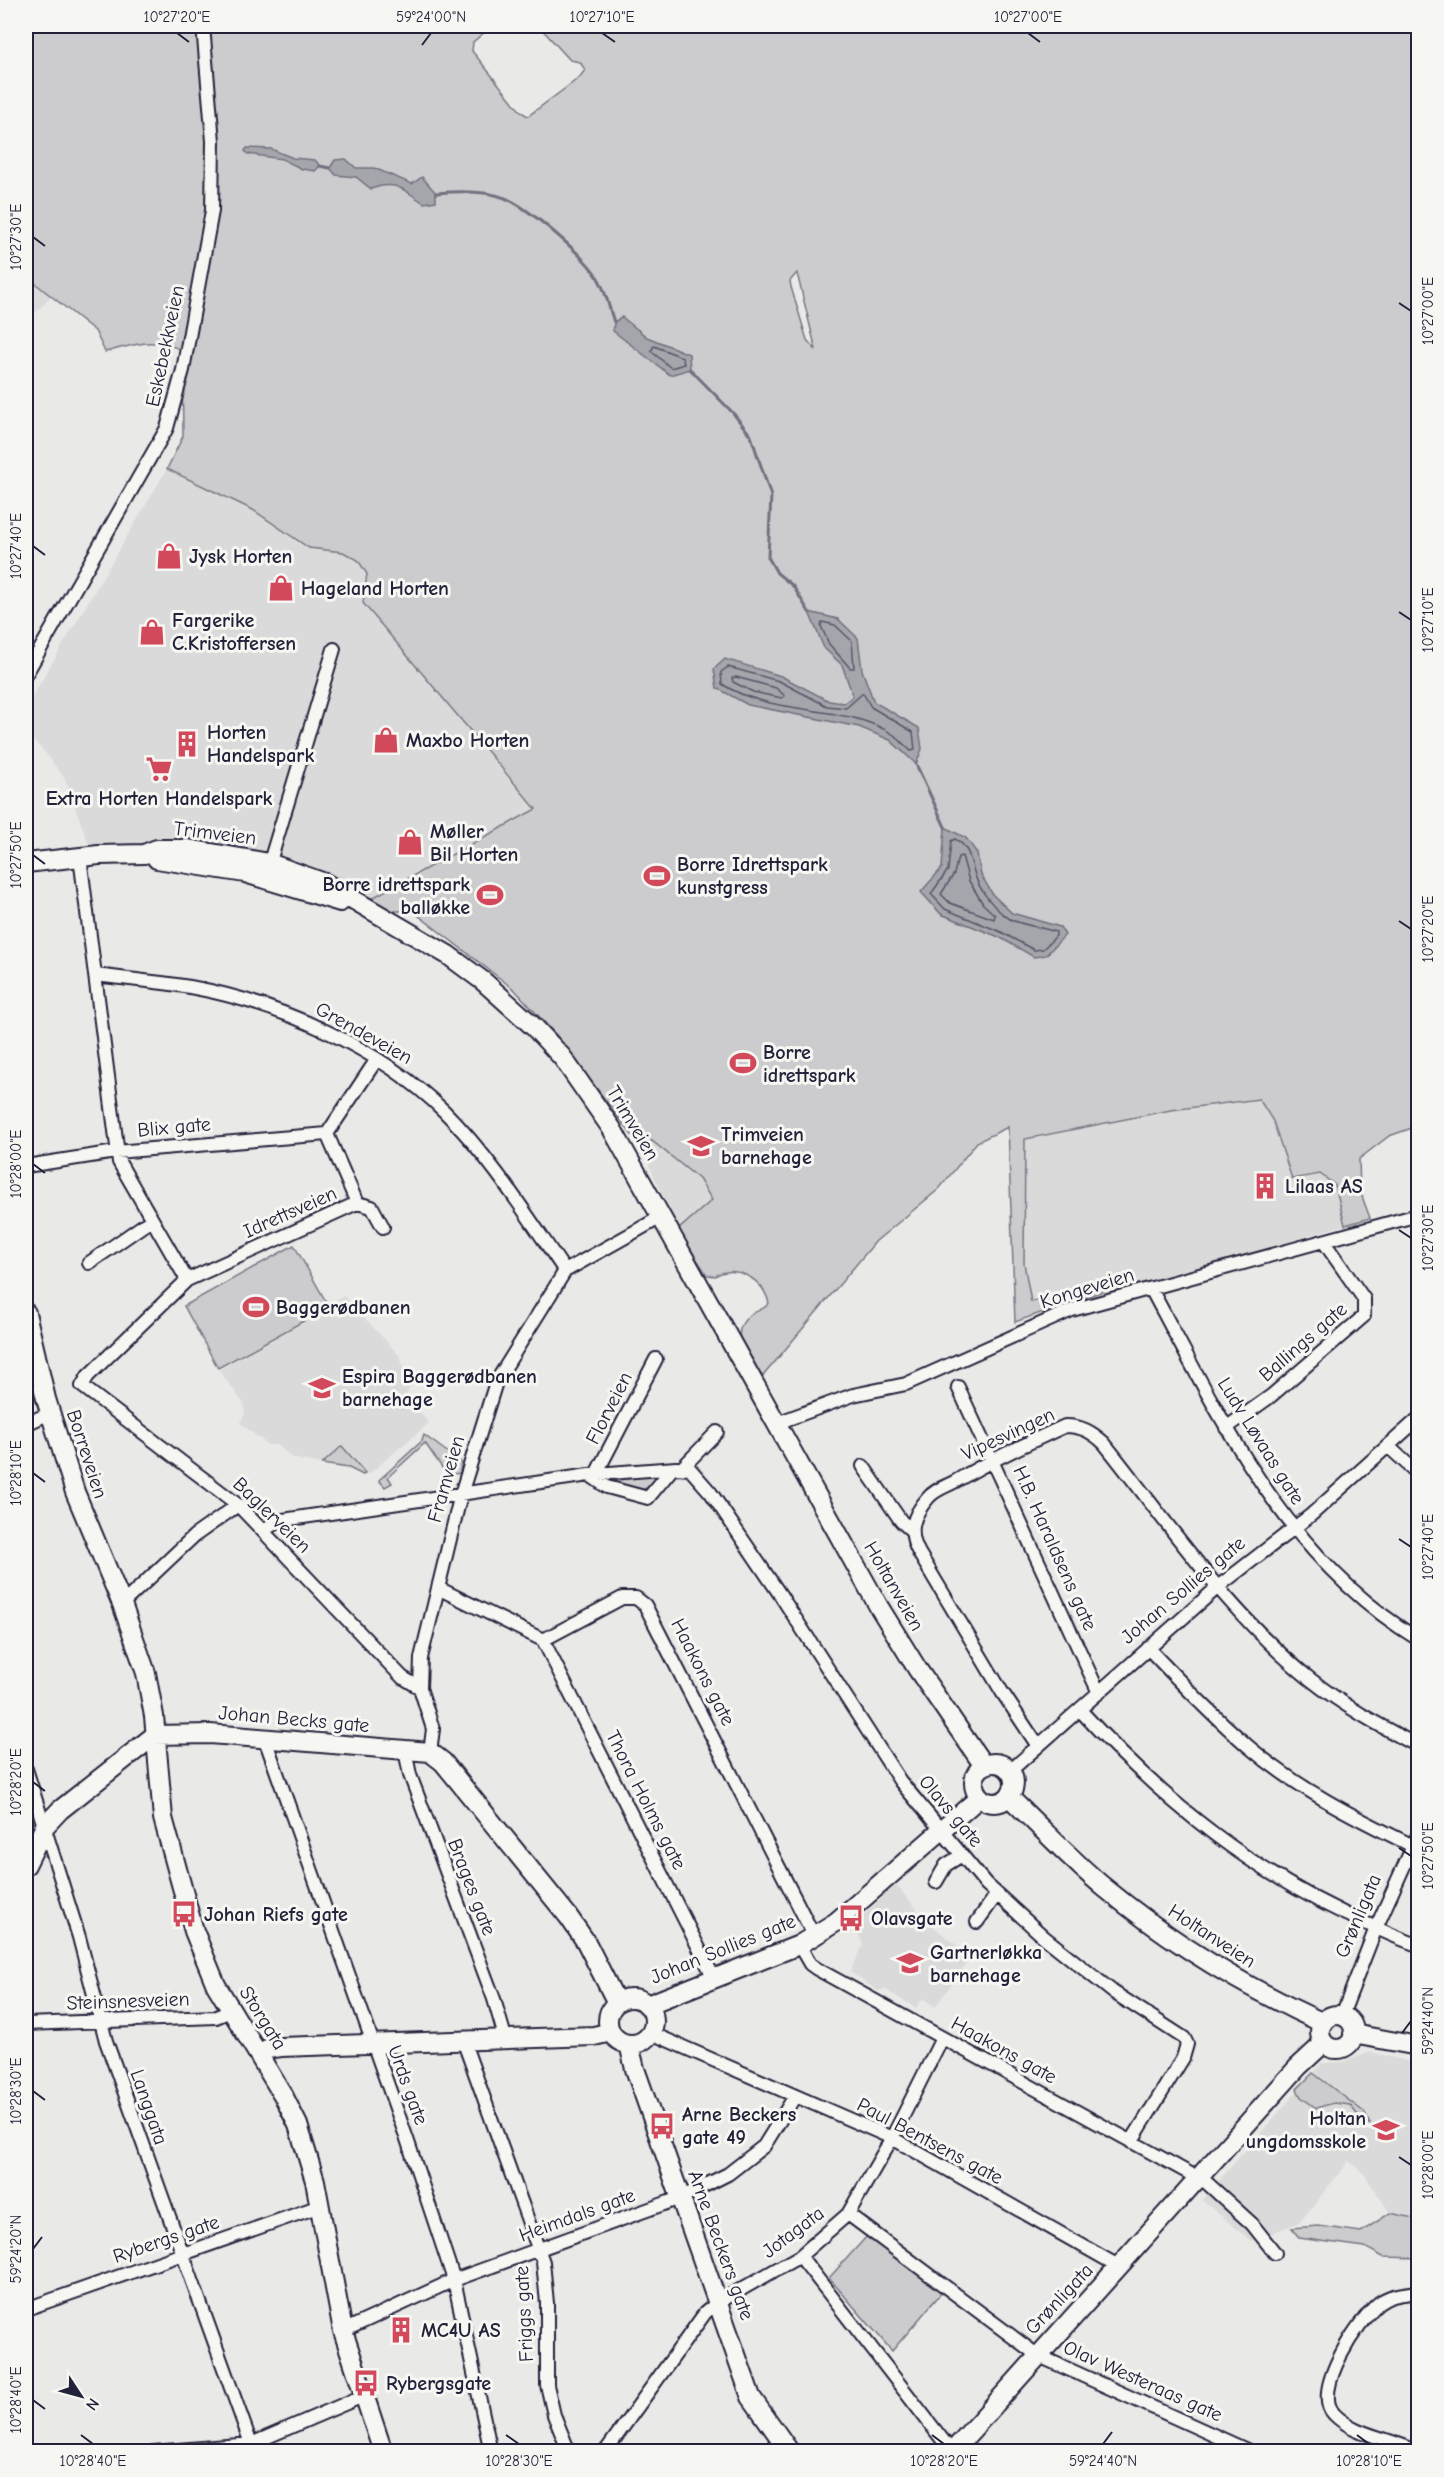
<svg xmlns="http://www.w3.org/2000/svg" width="1444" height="2477" viewBox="0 0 1444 2477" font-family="'Comic Neue',sans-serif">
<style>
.built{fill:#dadada}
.green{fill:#ccccce;stroke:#777784;stroke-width:1.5;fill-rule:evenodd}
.water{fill:#a5a5ac;stroke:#71717f;stroke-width:1.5}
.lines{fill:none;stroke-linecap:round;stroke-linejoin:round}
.shore{stroke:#565668;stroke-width:1.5}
.stream{stroke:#71717f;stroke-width:3}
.minor-casing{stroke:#22223b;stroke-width:16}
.secondary-casing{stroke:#22223b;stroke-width:22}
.minor{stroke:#f6f6f2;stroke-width:12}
.secondary{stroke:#f6f6f2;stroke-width:18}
.ticks{fill:none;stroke:#22223b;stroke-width:2}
.labels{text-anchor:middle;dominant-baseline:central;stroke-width:6;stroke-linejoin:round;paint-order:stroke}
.street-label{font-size:20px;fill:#22223b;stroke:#f6f6f2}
.poi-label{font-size:20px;font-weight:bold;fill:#22223b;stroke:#f6f6f2;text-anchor:start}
.neatline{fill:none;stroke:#22223b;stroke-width:2}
.ticks-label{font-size:15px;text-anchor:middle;fill:#22223b}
</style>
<rect width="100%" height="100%" fill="#e9e9e7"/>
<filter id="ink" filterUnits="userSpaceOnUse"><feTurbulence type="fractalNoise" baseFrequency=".0167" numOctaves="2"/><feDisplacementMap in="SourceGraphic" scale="12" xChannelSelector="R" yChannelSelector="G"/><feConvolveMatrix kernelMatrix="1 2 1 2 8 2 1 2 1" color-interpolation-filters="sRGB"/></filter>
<g filter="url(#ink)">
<path class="built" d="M26,276L51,296L26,323Z
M167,469L253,510L309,548L343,552L358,560L367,574L362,591L372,613L536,810L370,899L333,883L164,843L90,848L65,779L43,750L26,734V707Z
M1259,1099L1273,1121L1292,1179L1320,1174L1335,1185L1345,1225L1032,1317L1024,1263L1025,1139L1171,1110Z
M652,1141L699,1179L712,1200L678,1230L641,1147Z
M344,1296L400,1356L407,1379L411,1385L406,1395L429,1423L369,1474L292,1458L278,1445H268L240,1423L245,1413L244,1404L219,1370Z
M896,1885L929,1923L971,1957L935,2007L923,1998L916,2008L884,1989L878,1991L850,1972L863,1945L854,1923Z
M1371,2052L1418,2064V2219L1390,2213L1364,2174L1349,2161L1300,2222L1251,2241L1202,2200L1322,2063L1343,2062Z"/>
<path class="green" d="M26,26H492L473,42L472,51L521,112L528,116L579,78L585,70L580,62L570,60L539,26H1418V1126L1389,1136L1359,1159L1360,1191L1370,1218L1345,1225L1335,1185L1320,1174L1292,1179L1273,1121L1259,1099L1171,1110L1025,1139L1024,1263L1031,1302L1119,1281L1120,1285L1015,1322L1008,1127L977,1142L939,1189L876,1241L763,1376L759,1374C748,1356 727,1334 749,1316C756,1310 763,1311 769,1303C763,1279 736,1264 715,1276L707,1275L678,1230L712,1200L699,1179L652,1141L641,1147L557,1036L515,990L414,912L413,907C395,916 386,909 370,899L536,809L363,603L367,574L358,560L343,552L309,548L253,510L167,469L183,436L182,350C151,336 135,345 105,352L95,331L26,276ZM797,273L816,350L807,340L791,287L790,281Z
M294,1245L329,1307L218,1368L184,1306Z
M424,1435L461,1462L460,1473L447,1475L425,1443L388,1477L392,1483L385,1487L379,1480L422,1441Z
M342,1446L365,1473L363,1475L349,1468L322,1464Z
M648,1476L657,1478C646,1497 628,1488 609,1485L610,1481Z
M1313,2073L1364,2112L1370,2124L1364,2123L1350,2105L1334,2103L1316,2108L1301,2097L1297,2089Z
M1390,2213L1418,2219V2258L1383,2257L1365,2247L1299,2238L1292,2228L1319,2226L1361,2232Z
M868,2235L942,2292L892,2351L829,2278Z"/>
<path class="water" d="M247,148L271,149L293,158L315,160L320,166L315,171L302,169L282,159L248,154L245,151Z
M346,159L356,168H374L412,184L422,177L436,193V201L424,203C403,190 398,180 371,189L356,177L336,175L330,168L335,160Z
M622,317L647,337L689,354L690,369L670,375L613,331L614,322Z
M809,612L838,619L858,638L862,670L874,702L919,728L922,749L916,764L890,740L859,727L748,705L717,688L714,669L725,659L781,676L829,701L844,703L853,696L842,665L824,648Z
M945,827L966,838L977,853L981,875L993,895L1012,913L1060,927L1065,935L1046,955L1034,957L999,937L941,914L921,892L942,868Z"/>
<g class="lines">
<path class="shore" d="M654,346L682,357L684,364L671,368L651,351Z
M822,622L835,625L852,641L854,668H850L829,644L821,626Z
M728,667L779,681L827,706L846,708L863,693L871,707L913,732L915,750L911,751C905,746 900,740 894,735C847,703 773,717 722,684L721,672Z
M736,677L776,688L785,696L782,698L753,692L733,682L732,678Z
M955,839C970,847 970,860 975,875C979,890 996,911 1010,919C1024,926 1041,927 1056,932V936L1043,949L1034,950L1001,932L945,909L931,894L948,870L951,841Z
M962,856L969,881L983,904L995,915L994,919L950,903L941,894L954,874L958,857Z"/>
<path class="stream" d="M320,166L330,168
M436,193C458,191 485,190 505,198C529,208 585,256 598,278C606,291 609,308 614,322
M690,369L733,413L751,436L771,496L768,557L777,573L793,586L809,612
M916,764L945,827"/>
<g class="minor-casing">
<path id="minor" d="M26,674L167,428L183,370L212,211L213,141L203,26
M80,857L95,975C127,979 159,982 190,987C279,1003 380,1048 444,1111C492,1159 527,1216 565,1271
M268,868L334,649
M95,975L119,1162L187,1280
M327,1134L377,1059
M327,1134L357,1203
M26,1166L116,1152L327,1134
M357,1203L187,1280L88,1376L82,1386L238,1505L402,1677L420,1688
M357,1203L372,1207L383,1227
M89,1263L151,1220
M1151,1289C1222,1420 1286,1559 1418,1639
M958,1387L1099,1693
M777,1423L853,1395L906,1384L1072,1310L1418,1215
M26,1424L50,1413
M1226,1428L1271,1396L1364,1316V1299L1324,1242
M1388,1446L1418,1474
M863,1466L901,1521L911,1530
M682,1468L717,1432
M596,1474L656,1359
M591,1476L607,1487L648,1498L672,1469
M262,1530L283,1520L596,1474L676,1468L690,1469L711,1493L779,1593L900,1781L986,1884L1044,1937L1113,1992L1184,2038L1187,2044L1183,2058L1131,2142
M438,1588L543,1640L622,1598H636L645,1605L814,1936
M122,1604L194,1536L238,1505
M543,1640L714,1978
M1148,1648C1180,1682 1213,1716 1249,1747C1298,1789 1356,1818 1413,1846
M1080,1710C1164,1802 1257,1877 1372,1926C1388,1933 1402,1940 1418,1945
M265,1739L407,2139L454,2280L491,2452
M1038,1746L1002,1692L919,1553C907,1532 913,1515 928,1498C934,1490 947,1486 956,1481C991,1460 1028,1443 1065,1426C1082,1426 1092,1432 1104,1443C1169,1524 1229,1614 1310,1679C1344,1706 1380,1726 1418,1746
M405,1750L410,1775L494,1999L505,2037
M430,1752L433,1729L420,1688L421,1658L461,1494L496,1382L565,1271L661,1217
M26,1769L79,1937L106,2041L254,2452
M1010,1771L1219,1586L1311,1515L1418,1419
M936,1882L946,1865L962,1855
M977,1922L997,1894
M799,1945L810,1964L817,1969L1207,2183L1252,2224L1275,2253
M1342,2015L1376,1928L1418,1835
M26,2024L216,2017L231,2011
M651,2033L892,2138L1120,2267
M463,2040L543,2262L547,2303V2385L554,2415L569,2452
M848,2214L1037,2355L1251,2452
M800,2256L952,2452
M26,2309L320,2206
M343,2331L454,2280L680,2198L728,2174L764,2146L795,2096
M153,2452L251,2444L363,2396
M605,2452L705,2313L717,2303L800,2256L848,2214L892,2138L942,2038
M1417,2452C1391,2438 1355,2436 1334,2414C1311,2391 1359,2319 1379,2303C1391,2294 1405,2294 1418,2292"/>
</g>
<g class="secondary-casing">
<path id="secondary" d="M157,859L245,873L340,902
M26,863L99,855L144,854L157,849H188L269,863L325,883L448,955L483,981L534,1027L562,1057L612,1129L879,1607L918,1670L984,1766
M26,1313L46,1399L75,1492L122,1604L146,1673L154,1716L163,1818L194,1931L216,1985L283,2095L298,2125L315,2181L343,2331L383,2452
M974 1783a20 20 0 1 1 40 0a20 20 0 1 1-40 0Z
M1009,1797C1041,1827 1071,1860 1105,1888C1172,1943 1244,1987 1323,2023
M26,1865L45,1826L60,1810L155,1735L210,1734L430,1752L443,1762L568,1916L586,1942L617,2003
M608 2021a23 23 0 1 1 46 0a23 23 0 1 1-46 0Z
M647,2005L799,1945L836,1922L980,1797
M1320 2032a17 17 0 1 1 34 0a17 17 0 1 1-34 0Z
M1353,2034L1418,2046
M629,2044L635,2069L751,2397L790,2452
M258,2054L267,2049L281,2047L594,2036L611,2032
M952,2452L1298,2067L1324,2043"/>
</g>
<use href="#minor" class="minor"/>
<use href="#secondary" class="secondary"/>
</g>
</g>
<path class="ticks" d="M177,33L189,42M602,33L615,42M1028,33L1040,42M422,45L431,33M33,237L45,246M1399,303L1411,311M33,546L45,555M1399,612L1411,620M33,855L45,864M1399,921L1411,929M33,1164L45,1173M1399,1230L1411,1238M33,1473L45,1482M1399,1539L1411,1547M33,1782L45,1791M1399,1848L1411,1856M1402,2033L1411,2021M33,2091L45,2100M1399,2157L1411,2165M33,2249L42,2237M33,2400L45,2409M81,2435L93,2444M506,2435L519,2444M932,2435L944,2444M1357,2435L1369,2444M1103,2444L1112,2432"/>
<defs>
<g id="shop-bare" transform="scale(2.07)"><path d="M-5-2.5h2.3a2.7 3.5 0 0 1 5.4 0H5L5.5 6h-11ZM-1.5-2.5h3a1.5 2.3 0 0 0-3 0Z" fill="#d1495b" stroke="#f6f6f2" stroke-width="2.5" paint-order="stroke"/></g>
<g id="building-bare" transform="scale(2.07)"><path d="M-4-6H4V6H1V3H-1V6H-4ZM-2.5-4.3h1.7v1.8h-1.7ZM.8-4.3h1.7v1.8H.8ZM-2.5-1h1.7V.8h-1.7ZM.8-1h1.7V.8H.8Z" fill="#d1495b" stroke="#f6f6f2" stroke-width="2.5" paint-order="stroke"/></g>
<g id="supermarket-bare" transform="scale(2.07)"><path d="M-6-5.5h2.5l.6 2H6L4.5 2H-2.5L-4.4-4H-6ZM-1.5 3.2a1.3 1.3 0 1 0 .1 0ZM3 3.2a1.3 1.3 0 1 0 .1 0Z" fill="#d1495b" stroke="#f6f6f2" stroke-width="2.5" paint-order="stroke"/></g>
<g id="stadium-bare" transform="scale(2.07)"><path d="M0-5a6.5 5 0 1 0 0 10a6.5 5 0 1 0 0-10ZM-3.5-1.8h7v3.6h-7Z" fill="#d1495b" stroke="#f6f6f2" stroke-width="2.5" paint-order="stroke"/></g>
<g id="school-bare" transform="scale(2.07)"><path d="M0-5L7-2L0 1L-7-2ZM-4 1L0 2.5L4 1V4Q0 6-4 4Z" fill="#d1495b" stroke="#f6f6f2" stroke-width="2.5" paint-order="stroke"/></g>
<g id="bus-bare" transform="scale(2.07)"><path d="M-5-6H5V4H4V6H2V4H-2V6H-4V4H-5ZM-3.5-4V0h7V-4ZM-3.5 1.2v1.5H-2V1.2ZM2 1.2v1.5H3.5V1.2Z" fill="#d1495b" stroke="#f6f6f2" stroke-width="2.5" paint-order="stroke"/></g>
</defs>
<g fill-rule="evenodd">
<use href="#shop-bare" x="169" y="556"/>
<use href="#shop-bare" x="281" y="588"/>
<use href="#shop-bare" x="152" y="632"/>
<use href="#shop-bare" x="386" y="740"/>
<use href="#building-bare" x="187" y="744"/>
<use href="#supermarket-bare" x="159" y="769"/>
<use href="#shop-bare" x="410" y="842"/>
<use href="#stadium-bare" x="657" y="876"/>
<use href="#stadium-bare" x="490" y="895"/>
<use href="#stadium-bare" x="743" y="1063"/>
<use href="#school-bare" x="701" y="1146"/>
<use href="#building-bare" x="1265" y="1186"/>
<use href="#stadium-bare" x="256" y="1307"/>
<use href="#school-bare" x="322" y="1388"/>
<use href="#bus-bare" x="184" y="1914"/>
<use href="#bus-bare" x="851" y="1918"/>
<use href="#school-bare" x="910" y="1963"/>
<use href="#bus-bare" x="662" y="2126"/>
<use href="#school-bare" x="1386" y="2130"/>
<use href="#building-bare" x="401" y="2330"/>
<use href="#bus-bare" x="366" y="2383"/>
</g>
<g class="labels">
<g class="street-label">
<text transform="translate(165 346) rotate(-78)">Eskebekkveien</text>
<text transform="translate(215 833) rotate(7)">Trimveien</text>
<text transform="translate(364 1033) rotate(29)">Grendeveien</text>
<text transform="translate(633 1123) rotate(59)">Trimveien</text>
<text transform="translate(174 1127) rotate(-5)">Blix gate</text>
<text transform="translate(290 1212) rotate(-24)">Idrettsveien</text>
<text transform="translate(1087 1288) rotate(-17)">Kongeveien</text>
<text transform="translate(1303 1342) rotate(-41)">Ballings gate</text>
<text transform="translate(609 1408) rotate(-63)">Florveien</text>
<text transform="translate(1008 1434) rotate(-25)">Vipesvingen</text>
<text transform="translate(1261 1441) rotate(58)">Ludv Løvaas gate</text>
<text transform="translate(87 1454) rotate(72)">Borreveien</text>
<text transform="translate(446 1479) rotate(-74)">Framveien</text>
<text transform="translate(272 1515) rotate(44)">Baglerveien</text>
<text transform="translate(1055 1548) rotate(66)">H.B. Haraldsens gate</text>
<text transform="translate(894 1586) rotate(60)">Holtanveien</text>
<text transform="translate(1183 1590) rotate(-40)">Johan Sollies gate</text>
<text transform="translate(703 1672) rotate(63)">Haakons gate</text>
<text transform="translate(294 1719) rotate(5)">Johan Becks gate</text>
<text transform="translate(646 1800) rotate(63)">Thora Holms gate</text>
<text transform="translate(951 1811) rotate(50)">Olavs gate</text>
<text transform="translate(472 1887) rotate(69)">Brages gate</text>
<text transform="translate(1358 1916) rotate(-67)">Grønligata</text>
<text transform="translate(1212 1936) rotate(33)">Holtanveien</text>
<text transform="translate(723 1949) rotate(-22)">Johan Sollies gate</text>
<text transform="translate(128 2001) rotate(-2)">Steinsnesveien</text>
<text transform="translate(263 2018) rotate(58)">Storgata</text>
<text transform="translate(1004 2050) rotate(29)">Haakons gate</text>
<text transform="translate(408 2085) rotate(70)">Urds gate</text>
<text transform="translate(149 2107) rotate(71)">Langgata</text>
<text transform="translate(930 2141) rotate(28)">Paul Bentsens gate</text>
<text transform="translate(577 2215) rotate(-20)">Heimdals gate</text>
<text transform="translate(793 2232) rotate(-37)">Jotagata</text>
<text transform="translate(166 2239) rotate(-19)">Rybergs gate</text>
<text transform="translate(721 2245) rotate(70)">Arne Beckers gate</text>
<text transform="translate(1059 2299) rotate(-47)">Grønligata</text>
<text transform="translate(524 2314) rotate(-93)">Friggs gate</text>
<text transform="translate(1143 2381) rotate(24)">Olav Westeraas gate</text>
</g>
<g class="poi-label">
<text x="189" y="556">Jysk Horten</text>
<text x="301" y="588">Hageland Horten</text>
<text x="172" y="620">Fargerike<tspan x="172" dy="23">C.Kristoffersen</tspan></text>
<text x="207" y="732">Horten<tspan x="207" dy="23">Handelspark</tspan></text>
<text x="406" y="740">Maxbo Horten</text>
<text x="159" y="798" text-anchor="middle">Extra Horten Handelspark</text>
<text x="430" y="831">Møller<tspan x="430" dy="23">Bil Horten</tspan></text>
<text x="677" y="864">Borre Idrettspark<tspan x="677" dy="23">kunstgress</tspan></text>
<text x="470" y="884" text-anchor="end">Borre idrettspark<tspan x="470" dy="23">balløkke</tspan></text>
<text x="763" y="1052">Borre<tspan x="763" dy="23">idrettspark</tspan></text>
<text x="721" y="1134">Trimveien<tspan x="721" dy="23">barnehage</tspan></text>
<text x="1285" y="1186">Lilaas AS</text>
<text x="276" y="1307">Baggerødbanen</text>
<text x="342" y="1376">Espira Baggerødbanen<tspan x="342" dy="23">barnehage</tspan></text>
<text x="204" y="1914">Johan Riefs gate</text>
<text x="871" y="1918">Olavsgate</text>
<text x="930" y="1952">Gartnerløkka<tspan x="930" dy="23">barnehage</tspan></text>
<text x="682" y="2114">Arne Beckers<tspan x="682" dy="23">gate 49</tspan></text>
<text x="1366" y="2118" text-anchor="end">Holtan<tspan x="1366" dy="23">ungdomsskole</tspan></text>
<text x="421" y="2330">MC4U AS</text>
<text x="386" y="2383">Rybergsgate</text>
</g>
</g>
<rect width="1444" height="2477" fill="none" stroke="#f6f6f2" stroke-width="66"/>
<g transform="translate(81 2396) rotate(126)" stroke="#f6f6f2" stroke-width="4.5" paint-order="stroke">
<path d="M0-4.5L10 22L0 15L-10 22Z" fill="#22223b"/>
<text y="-9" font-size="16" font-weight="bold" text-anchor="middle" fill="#22223b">N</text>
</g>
<rect x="33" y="33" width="1378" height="2411" class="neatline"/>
<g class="ticks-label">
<text x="177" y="22">10°27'20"E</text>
<text x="431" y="22">59°24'00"N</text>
<text x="602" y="22">10°27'10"E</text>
<text x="1028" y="22">10°27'00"E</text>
<text transform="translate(16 237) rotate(-90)" y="5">10°27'30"E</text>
<text transform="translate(1428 311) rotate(-90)" y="5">10°27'00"E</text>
<text transform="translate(16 546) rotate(-90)" y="5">10°27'40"E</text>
<text transform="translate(1428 620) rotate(-90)" y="5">10°27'10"E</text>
<text transform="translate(16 855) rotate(-90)" y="5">10°27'50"E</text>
<text transform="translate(1428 929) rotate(-90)" y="5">10°27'20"E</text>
<text transform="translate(16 1164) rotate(-90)" y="5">10°28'00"E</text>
<text transform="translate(1428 1238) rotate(-90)" y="5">10°27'30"E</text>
<text transform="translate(16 1473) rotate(-90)" y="5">10°28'10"E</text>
<text transform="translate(1428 1547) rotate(-90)" y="5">10°27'40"E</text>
<text transform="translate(16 1782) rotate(-90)" y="5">10°28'20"E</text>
<text transform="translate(1428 1856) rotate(-90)" y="5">10°27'50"E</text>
<text transform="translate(1428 2021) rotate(-90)" y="5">59°24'40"N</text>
<text transform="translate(16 2091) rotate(-90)" y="5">10°28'30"E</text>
<text transform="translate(1428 2165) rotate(-90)" y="5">10°28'00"E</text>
<text transform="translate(16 2249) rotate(-90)" y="5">59°24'20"N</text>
<text transform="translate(16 2400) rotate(-90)" y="5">10°28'40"E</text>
<text x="93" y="2466">10°28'40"E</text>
<text x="519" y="2466">10°28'30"E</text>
<text x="944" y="2466">10°28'20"E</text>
<text x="1103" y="2466">59°24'40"N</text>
<text x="1369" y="2466">10°28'10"E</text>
</g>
</svg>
